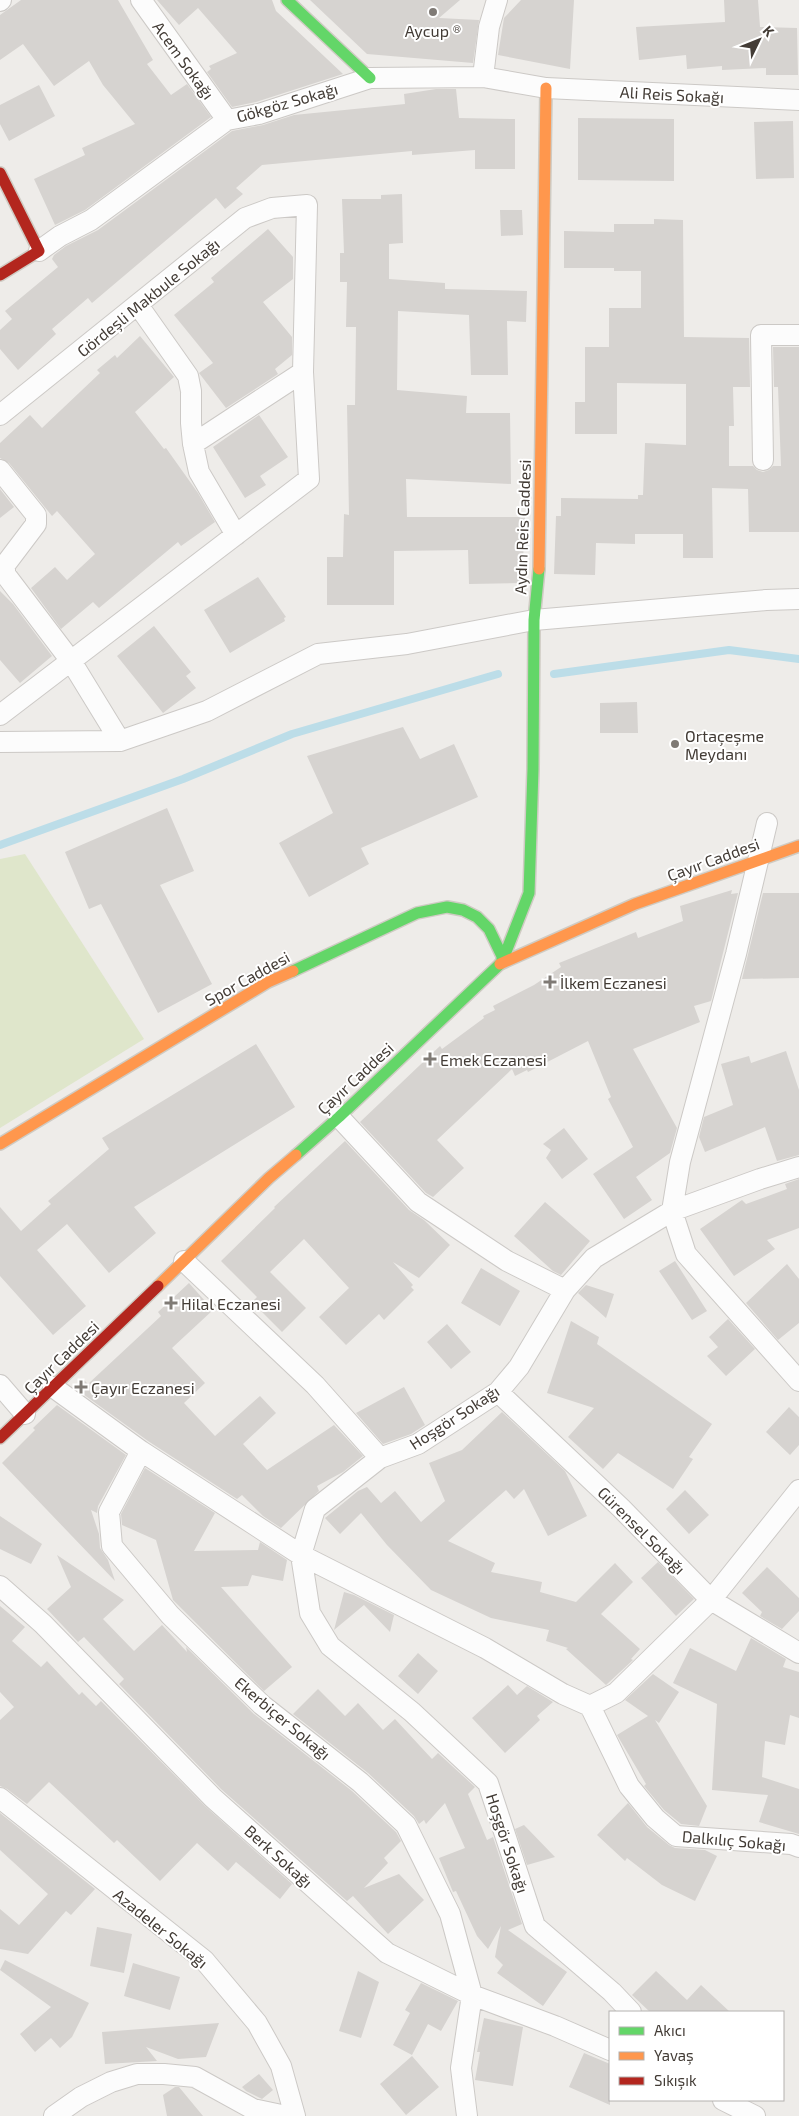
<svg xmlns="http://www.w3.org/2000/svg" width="799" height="2116" viewBox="0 0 799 2116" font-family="'Exo 2',sans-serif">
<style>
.park{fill:#dfe6cb}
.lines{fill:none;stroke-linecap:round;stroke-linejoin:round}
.stream{stroke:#bcdde8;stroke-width:8}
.building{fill:#d6d3d0}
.street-casing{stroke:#ccc9c6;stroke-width:22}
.fast-casing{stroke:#cfcbc3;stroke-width:14}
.slow-casing{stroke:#cfcbc3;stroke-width:14}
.jam-casing{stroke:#cfcbc3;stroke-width:14}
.street{stroke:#fcfcfc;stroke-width:20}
.fast{stroke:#63d668;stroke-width:11}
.slow{stroke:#ff974d;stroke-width:11}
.jam{stroke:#b3261e;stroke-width:11}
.poi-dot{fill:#7f7a75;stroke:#fff;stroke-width:2}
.labels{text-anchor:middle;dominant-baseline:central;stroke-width:4;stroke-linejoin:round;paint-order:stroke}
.poi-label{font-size:16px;fill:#433c36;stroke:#fff;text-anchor:start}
.street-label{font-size:16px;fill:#433c36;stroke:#fff}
</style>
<rect width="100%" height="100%" fill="#eeece9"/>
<path class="park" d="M25,854L144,1039L0,1128V859Z"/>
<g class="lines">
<path class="stream" d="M554,674L729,650L799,659
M0,845L183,779L292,734L498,674"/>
</g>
<path class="building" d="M21,0H118L153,60L147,64L171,95L187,84L211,117L85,210L55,225L34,179L85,155L82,148L135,124L103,85L89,61L54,86L23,44L0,60V15Z
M157,0H272L276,11L343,74L256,102L232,107L207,72L211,69L209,66L237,53L198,8L179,25Z
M310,0H460L439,18L479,20L473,63L367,54Z
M521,0H574L570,69L498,55L504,18Z
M724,0H758L760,27L797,28L798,75H766V68L722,70V66L687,69L686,55L639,60L636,27L725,22Z
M39,85L55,116L9,141L0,124V105Z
M436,89H456L459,118L515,119V169H475V150L412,155V151L262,165L236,188L243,194L225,209L216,198L92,303L88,298L52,329L56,334L18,370L0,349V330L12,319L5,311L58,267L52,259L54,255L66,246L98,230L232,131L263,125L294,115L405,104L404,94Z
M578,118L674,119V181L578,180Z
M793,121L794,178L756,179L754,122Z
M402,194L403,243L389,244V279L445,283V289L527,291L526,322L507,321L508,375H471L469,315L398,311L397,390L467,396L466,413H510L511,484L406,479L407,517H525L522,583L469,584L468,550L394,551V605H327V557H343L344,514L349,515L347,405H355L356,327H346L347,282H340V253H344L342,199H381V195Z
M500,210H522L523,235L501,236Z
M654,219L683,220L684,337L749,338L750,387H733L734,426H729V466H753L757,470L763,472L769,470L773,466H781L778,387H774L773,347H799V532H749L748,489L712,488L713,558H683V534H635V544L596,543L595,575L554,574L556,516H561V498L638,499V495H643L645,443L686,445V384L617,383V434H575V402H585V347H609V308H641V271H614V268H564V231L614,232V224H654Z
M268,229L293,257V279L263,302L292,337V355L275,369L278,374L226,408L199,373L213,363L174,315L214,282L211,278Z
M140,336L174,377L135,412L164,449L166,448L198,493L215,522L181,546L178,542L99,608L93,602L61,629L31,588L55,567L67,580L95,554L57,511L52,516L9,463L0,458V443L30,415L42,428L100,373L97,370L115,355L117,358Z
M259,415L288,457L260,476L266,485L245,498L213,447Z
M0,489L14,507L0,518Z
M258,577L286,617L284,618L285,621L230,653L204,610Z
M0,591L13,604L52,656L20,683L0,660Z
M154,626L191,672L186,676L196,688L163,713L117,656Z
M637,702L638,733H600V703Z
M403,727L420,759L454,744L478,797L361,848L369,864L309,897L279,843L333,813L307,756Z
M167,808L194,871L160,885L212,984L158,1013L101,904L89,909L65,852Z
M732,890L731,894L738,893L711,1001L694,1006L700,1022L633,1049L677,1128L670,1153L636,1177L652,1200L624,1219L593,1174L633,1147L608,1099L611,1097L588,1041L528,1072L527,1070L515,1076L512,1069L437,1140L464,1168L433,1197L426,1193L360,1122L440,1046L442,1049L484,1018L483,1016L495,1010L493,1006L534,985L561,967L559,963L636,932L638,938L683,921L680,906Z
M763,893H799V978L742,979Z
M256,1044L295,1107L134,1207L156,1233L109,1273L67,1224L37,1250L86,1306L53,1335L0,1276V1207L21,1231L51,1204L48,1201L109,1149L102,1138Z
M786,1051L799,1090V1155L777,1161L765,1127L705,1152L699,1137L704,1117L733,1105L721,1064L749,1056L751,1063Z
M564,1128L588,1159L562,1179L546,1158L551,1150L543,1144Z
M345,1141L409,1210L424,1220L450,1245L419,1278L393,1262L413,1285L411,1287L414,1290L384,1320L379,1314L346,1345L319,1317L349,1288L304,1239L270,1272L306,1308L282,1332L252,1302L257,1297L221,1261L275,1208L274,1207Z
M799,1179V1228L767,1240L775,1249L734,1276L700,1229L742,1200L746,1204L787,1189L785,1184Z
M545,1202L590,1241L561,1275L553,1271L514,1236Z
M675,1261L707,1311L692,1320L659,1271Z
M787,1264L799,1279V1323L778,1340L746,1303Z
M481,1268L520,1291L500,1326L461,1303Z
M189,1283L213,1310L172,1348L205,1383L184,1403L215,1436L260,1396L276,1413L243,1444L267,1470L334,1425L363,1456L343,1472L317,1486L319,1491L281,1528L263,1516L242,1495L237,1499L148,1441L76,1389L84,1380L88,1384L161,1316L158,1312Z
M586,1285L614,1294L606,1318L578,1293Z
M728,1319L755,1349L726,1376L707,1356L718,1347L709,1337Z
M571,1321L599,1337L597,1344L712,1424L689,1457L693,1459L673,1489L618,1453L603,1469L568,1437L594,1408L547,1393Z
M447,1324L471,1352L451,1369L427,1342Z
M404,1387L425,1425L411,1434L383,1444L356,1413Z
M57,1405L126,1455L98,1506L97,1513L91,1510L99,1534L100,1548L108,1560L115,1581L2,1463L35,1430L33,1428Z
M789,1407L799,1417V1445L790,1455L766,1432Z
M502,1412L565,1471L587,1516L548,1536L524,1489L514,1499L506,1490L448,1541L495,1563L491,1572L542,1582L540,1592L576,1602L615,1563L633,1582L601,1614L640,1649L631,1659L633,1660L606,1685L566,1649L568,1648L546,1641L549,1630L491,1618L431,1590L387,1545L361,1513L340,1534L325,1518L358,1491L367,1487L381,1503L395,1491L421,1522L445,1501L429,1463L462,1450Z
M145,1468L215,1513L194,1551L258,1550L260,1542L287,1560L283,1581L252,1575L248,1586L221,1587L292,1667L264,1691L173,1600L156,1540L122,1525L121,1514Z
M685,1490L709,1515L689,1534L666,1509Z
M0,1516L42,1544L31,1564L0,1549Z
M57,1555L124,1600L103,1619L134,1651L162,1625L187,1652L186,1647L254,1714L352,1791L396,1832L401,1841L384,1858L388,1863L364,1888L399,1874L424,1900L388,1934L353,1896L347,1901L221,1789L119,1684L124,1679L84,1637L78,1642L47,1609L71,1587Z
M658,1562L694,1599L676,1616L641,1578Z
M767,1567L799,1598V1611L782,1629L760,1616L762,1612L742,1593Z
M344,1592L354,1595L394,1615L390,1632L364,1605L334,1630Z
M0,1606L25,1627L12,1641L41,1667L47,1661L79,1695L82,1692L96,1706L101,1701L205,1806L292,1884L280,1899L236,1862L228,1871L197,1843L160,1881L117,1840L114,1843L49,1782L27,1804L7,1789L0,1786V1720L14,1707L0,1692Z
M751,1638L786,1659L783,1667L799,1672V1718L790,1715L785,1745L765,1741L762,1777L799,1789V1834L759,1822L768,1795L712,1790L717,1704L673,1683L690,1648L736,1671Z
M418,1653L438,1671L418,1694L398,1676Z
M653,1674L679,1692L659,1723L655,1720L707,1806L699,1826L681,1824L664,1810L644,1786L646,1784L617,1735L648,1716L625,1700Z
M508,1685L517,1695L527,1686L553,1702L537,1716L540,1720L505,1753L472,1718Z
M318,1689L345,1716L358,1703L383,1730L395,1719L432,1759L438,1753L475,1787L468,1794L487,1840L493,1837L522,1924L508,1930L567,1972L543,2006L497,1973L503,1965L495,1957L501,1926L488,1949L477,1936L456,1891L453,1892L439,1858L465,1848L445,1803L426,1824L424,1820L419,1824L414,1816L368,1773L293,1714Z
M628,1803L647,1827L669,1845L675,1848L705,1850L717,1856L695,1901L662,1885L627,1858L625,1861L597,1835Z
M0,1813L95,1889L71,1915L66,1911L28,1954L0,1949V1909L19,1925L48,1894L0,1850Z
M524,1825L555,1857L527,1865L515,1829Z
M97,1927L132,1934L124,1973L90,1966Z
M5,1960L89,2003L72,2037L60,2048L51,2038L35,2052L20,2034L51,2007L0,1970Z
M133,1963L180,1977L170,2010L124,1996Z
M358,1971L379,1982L361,2038L339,2031Z
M656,1971L687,2000L701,1985L730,2012H650L632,1995Z
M421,1983L458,2001L441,2031L428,2024L412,2055L393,2045L410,2013L405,2010Z
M484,2018L523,2027L513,2086L475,2080L480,2052H477Z
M219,2023L206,2057L178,2059L146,2047L157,2061L105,2064L102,2032Z
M584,2053L610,2064V2105L569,2087Z
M412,2056L439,2087L406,2115L380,2084Z
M259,2074L273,2090L262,2099L246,2091L242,2087Z
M175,2087H179L203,2116H167L163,2095Z"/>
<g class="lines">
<g class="street-casing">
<path id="street" d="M141,0L227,120
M0,1L1,0
M483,77L489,27L497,0
M39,251L60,236L91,220L227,120L259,114L370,78L483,77L546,88L799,100
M138,305L188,376L191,391V423L193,444L199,472L236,535
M0,415L245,218L272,208L307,205L303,372L309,479L0,715
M193,444L303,372
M763,460L761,335H799
M0,470L36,515V524L5,565V574L71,661L120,741
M0,742L120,741L207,711L318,654L407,644L534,620L766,600L799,599
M767,823L736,954L680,1162L672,1211L686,1254L799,1381
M339,1117L418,1202L507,1261L565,1290
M184,1261L315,1385L380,1458
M0,1385L25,1414
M53,1387L141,1451L301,1555L485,1648L563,1694L590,1706L616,1693L711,1600L799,1490
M498,1392L621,1508L711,1600L799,1653
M141,1451L109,1512L112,1546L170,1615L262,1705L360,1782L406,1825L450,1914L472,1995L461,2068L467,2116
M0,1586L43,1624L213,1798L387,1953L472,1995L555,2026L610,2050
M590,1706L629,1786L655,1818L676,1836L791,1844L799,1847
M0,1798L204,1960L257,2023L281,2066L295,2116
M631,2012L612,1992L535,1926L488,1783L412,1712L330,1646L310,1613L301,1555L315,1509L380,1458L418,1444L498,1392L519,1367L565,1290L594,1258L672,1211L760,1179L799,1167
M723,2100L755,2116
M54,2116L81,2097L111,2082L137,2074H164L195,2077L253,2109L286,2116"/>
</g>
<g class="fast-casing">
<path id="fast" d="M287,0L370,78
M502,962L529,893L533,769L534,620L539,569
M293,971L417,913L447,907L463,910L477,917L489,929L502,956V962
M296,1155L339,1117L500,964"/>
</g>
<g class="slow-casing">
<path id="slow" d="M539,569L546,88
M500,964L635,904L799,846
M0,1144L268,982L293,971
M158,1286L269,1178L296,1155"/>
</g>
<g class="jam-casing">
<path id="jam" d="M0,173L39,251L0,275
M0,1438L158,1286"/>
</g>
<use href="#street" class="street"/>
<use href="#fast" class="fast"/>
<use href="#slow" class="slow"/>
<use href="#jam" class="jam"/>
</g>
<g class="poi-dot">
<circle cx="433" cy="12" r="5"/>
<circle cx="675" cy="744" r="5"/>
<path d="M547.5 974.5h5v5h5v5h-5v5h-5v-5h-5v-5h5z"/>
<path d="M427.5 1051.5h5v5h5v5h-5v5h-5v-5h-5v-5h5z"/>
<path d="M168.5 1295.5h5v5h5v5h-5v5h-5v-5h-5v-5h5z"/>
<path d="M78.5 1379.5h5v5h5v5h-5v5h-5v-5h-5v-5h5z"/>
</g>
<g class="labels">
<g class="poi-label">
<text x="433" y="30" text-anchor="middle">Aycup ®</text>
<text x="685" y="735">Ortaçeşme<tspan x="685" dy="18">Meydanı</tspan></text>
<text x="560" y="982">İlkem Eczanesi</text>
<text x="440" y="1059">Emek Eczanesi</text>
<text x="181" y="1303">Hilal Eczanesi</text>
<text x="91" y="1387">Çayır Eczanesi</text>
</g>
<g class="street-label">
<text transform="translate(184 60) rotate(54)">Acem Sokağı</text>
<text transform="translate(672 94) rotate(3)">Ali Reis Sokağı</text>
<text transform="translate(287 102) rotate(-16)">Gökgöz Sokağı</text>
<text transform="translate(148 297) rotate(-39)">Gördeşli Makbule Sokağı</text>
<text transform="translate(522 527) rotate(-88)">Aydın Reis Caddesi</text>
<text transform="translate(713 859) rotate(-20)">Çayır Caddesi</text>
<text transform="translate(247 978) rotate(-29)">Spor Caddesi</text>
<text transform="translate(355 1078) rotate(-43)">Çayır Caddesi</text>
<text transform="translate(61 1357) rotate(-44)">Çayır Caddesi</text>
<text transform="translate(454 1417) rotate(-33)">Hoşgör Sokağı</text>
<text transform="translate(642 1530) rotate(45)">Gürensel Sokağı</text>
<text transform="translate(283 1718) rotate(40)">Ekerbiçer Sokağı</text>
<text transform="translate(734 1840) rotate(5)">Dalkılıç Sokağı</text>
<text transform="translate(508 1843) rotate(72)">Hoşgör Sokağı</text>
<text transform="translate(279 1856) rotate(42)">Berk Sokağı</text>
<text transform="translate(161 1928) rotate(39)">Azadeler Sokağı</text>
</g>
</g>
<rect x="609" y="2011" width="175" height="90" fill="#ffffff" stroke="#b4b1af"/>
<rect x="619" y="2027" width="25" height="8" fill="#63d668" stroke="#b4b1af"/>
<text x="654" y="2036" font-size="15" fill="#433c36">Akıcı</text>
<rect x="619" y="2052" width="25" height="8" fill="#ff974d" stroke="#b4b1af"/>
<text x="654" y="2061" font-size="15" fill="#433c36">Yavaş</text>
<rect x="619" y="2077" width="25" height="8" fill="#b3261e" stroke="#b4b1af"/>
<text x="654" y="2086" font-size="15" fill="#433c36">Sıkışık</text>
<g transform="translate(759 40) rotate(47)" stroke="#ffffff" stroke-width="4" paint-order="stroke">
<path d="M0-4L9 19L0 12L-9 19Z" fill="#433c36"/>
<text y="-8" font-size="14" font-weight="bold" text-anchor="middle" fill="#433c36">K</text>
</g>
</svg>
